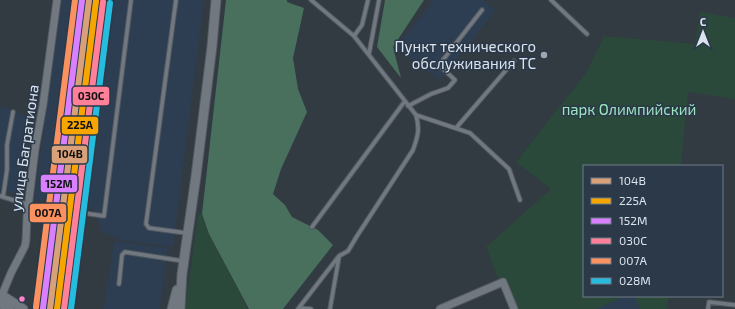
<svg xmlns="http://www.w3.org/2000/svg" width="735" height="309" viewBox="0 0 735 309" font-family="'Exo 2',sans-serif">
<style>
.built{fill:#2e3e52}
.green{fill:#2a493b}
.forest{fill:#48705d}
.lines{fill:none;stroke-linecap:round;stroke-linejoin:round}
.lane-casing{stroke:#515860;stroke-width:5.5}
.street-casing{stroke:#515860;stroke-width:9}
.secondary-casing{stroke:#515860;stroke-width:11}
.lane{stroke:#72787f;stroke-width:3.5}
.street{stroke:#72787f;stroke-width:7}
.secondary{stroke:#72787f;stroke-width:9}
.rail-1-casing{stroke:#2b3949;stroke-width:9}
.rail-2-casing{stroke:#2b3949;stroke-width:9}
.rail-3-casing{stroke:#2b3949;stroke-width:9}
.rail-4-casing{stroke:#2b3949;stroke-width:9}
.rail-5-casing{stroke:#2b3949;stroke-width:9}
.rail-6-casing{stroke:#2b3949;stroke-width:9}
.rail-1{stroke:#d9a179;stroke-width:6}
.rail-2{stroke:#f7a600;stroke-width:6}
.rail-3{stroke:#d880ff;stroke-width:6}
.rail-4{stroke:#ff8098;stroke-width:6}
.rail-5{stroke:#fa915f;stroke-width:6}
.rail-6{stroke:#26bcdd;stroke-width:6}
.poi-dot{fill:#9fa8b2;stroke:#2b3949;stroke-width:1.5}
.bus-dot{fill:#ff80c5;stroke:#2b3949;stroke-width:1.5}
.labels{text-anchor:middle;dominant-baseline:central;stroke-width:3;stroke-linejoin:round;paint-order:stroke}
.poi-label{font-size:15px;fill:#dae3ee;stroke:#2b3949;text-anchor:end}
.park-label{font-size:15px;fill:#9ce5bf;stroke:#2b3949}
.street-label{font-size:15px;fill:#dae3ee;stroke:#2b3949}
.line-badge{stroke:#2b3949;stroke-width:1.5}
.pale-badge-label{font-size:11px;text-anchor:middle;font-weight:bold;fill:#111}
</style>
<rect width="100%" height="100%" fill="#323a42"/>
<path class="built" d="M62,0H204L173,247L120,240L102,232L92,207L89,208L34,200Z
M434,0H483L496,10L440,80L395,48Z
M2,105L29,118L28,142L21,173L24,174L20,195L0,189V109Z
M114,241L168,248L160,309H104Z
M625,296H634L640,309H596Z"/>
<path class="green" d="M700,12L735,18V99L688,92L681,166H584V296H625L596,309H510L486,247L551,189L516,162L586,73L604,36L695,44Z
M201,212L208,232L248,309H185L198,216Z
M634,296H669L667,309H640Z"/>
<path class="forest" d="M226,0H287V2L304,8L293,58L298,89L307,112L281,169L273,194L285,205L292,217L318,230L333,245L283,309H249L209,234L202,214Z
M385,0H424L393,47L401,78L377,47Z"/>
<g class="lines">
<g class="lane-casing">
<path id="lane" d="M176,0L146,224L149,228L186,233
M551,0L587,34
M354,36L362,25L368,0
M369,54L379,0
M408,106L431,94L448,88L455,80L439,65L482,10
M416,115L470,133L509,169L520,200
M456,128L514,61
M0,196L29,205L104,216L131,0
M3,197L7,170V145L13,112
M312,227L405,101
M119,284L122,255L125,252L183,261
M299,308L311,309
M298,309L339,256L348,251L357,236L413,150C418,136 420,129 416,115L354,36L311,0
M330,309L339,257
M708,309L709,302L735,305"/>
</g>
<g class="street-casing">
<path id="street" d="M2,295L11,273L25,246L26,240L27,216L35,150L43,105L57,0
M440,309L503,282L514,309"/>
</g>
<g class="secondary-casing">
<path id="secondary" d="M0,294L23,309
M0,303L9,309
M172,309L177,290
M180,309L182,274L196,176L212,46L216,0"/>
</g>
<use href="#lane" class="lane"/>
<use href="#street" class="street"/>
<use href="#secondary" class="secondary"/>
<g class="rail-1-casing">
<path id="rail-1" d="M50,309L89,0"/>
</g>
<g class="rail-2-casing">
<path id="rail-2" d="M57,309L96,1"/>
</g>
<g class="rail-3-casing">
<path id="rail-3" d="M43,308L82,0"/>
</g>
<g class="rail-4-casing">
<path id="rail-4" d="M64,309L103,2"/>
</g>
<g class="rail-5-casing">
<path id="rail-5" d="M36,307L75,0"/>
</g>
<g class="rail-6-casing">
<path id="rail-6" d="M71,309L110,3"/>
</g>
<use href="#rail-1" class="rail-1"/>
<use href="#rail-2" class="rail-2"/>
<use href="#rail-3" class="rail-3"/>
<use href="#rail-4" class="rail-4"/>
<use href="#rail-5" class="rail-5"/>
<use href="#rail-6" class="rail-6"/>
</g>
<circle class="poi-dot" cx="544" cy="55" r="4"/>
<circle class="bus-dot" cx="22" cy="299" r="3.5"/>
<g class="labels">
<g class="poi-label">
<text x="536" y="46">Пункт технического<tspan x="536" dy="17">обслуживания ТС</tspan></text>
</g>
<g class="park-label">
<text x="629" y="109">парк Олимпийский</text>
</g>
<g class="street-label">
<text transform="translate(24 148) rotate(-82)">улица Багратиона</text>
</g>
</g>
<g class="line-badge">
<rect x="72" y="86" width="38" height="20" rx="4" fill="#ff8098"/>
<rect x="61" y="116" width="38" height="19" rx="4" fill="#f7a600"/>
<rect x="51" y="145" width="37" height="19" rx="4" fill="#d9a179"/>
<rect x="40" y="174" width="38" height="19" rx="4" fill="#d880ff"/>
<rect x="29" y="203" width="38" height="20" rx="4" fill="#fa915f"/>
</g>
<g class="pale-badge-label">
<text x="91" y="100">030C</text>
<text x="80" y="129">225А</text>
<text x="70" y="158">104В</text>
<text x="59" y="188">152М</text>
<text x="48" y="217">007А</text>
</g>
<rect x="583" y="165" width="140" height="132" fill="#2b3949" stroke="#717d8b"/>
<rect x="591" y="178" width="20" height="6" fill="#d9a179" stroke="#717d8b"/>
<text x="619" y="185" font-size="12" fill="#dae3ee">104В</text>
<rect x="591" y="198" width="20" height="6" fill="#f7a600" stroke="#717d8b"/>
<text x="619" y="205" font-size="12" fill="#dae3ee">225А</text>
<rect x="591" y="218" width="20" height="6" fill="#d880ff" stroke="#717d8b"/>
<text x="619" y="225" font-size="12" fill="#dae3ee">152М</text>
<rect x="591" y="238" width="20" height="6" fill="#ff8098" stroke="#717d8b"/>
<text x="619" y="245" font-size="12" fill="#dae3ee">030C</text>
<rect x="591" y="258" width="20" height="6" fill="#fa915f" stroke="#717d8b"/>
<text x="619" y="265" font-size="12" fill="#dae3ee">007А</text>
<rect x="591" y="278" width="20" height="6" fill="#26bcdd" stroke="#717d8b"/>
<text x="619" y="285" font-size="12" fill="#dae3ee">028М</text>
<g transform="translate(703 32)" stroke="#2b3949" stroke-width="3" paint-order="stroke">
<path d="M0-3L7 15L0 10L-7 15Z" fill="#dae3ee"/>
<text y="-6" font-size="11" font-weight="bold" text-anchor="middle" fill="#dae3ee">С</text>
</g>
</svg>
